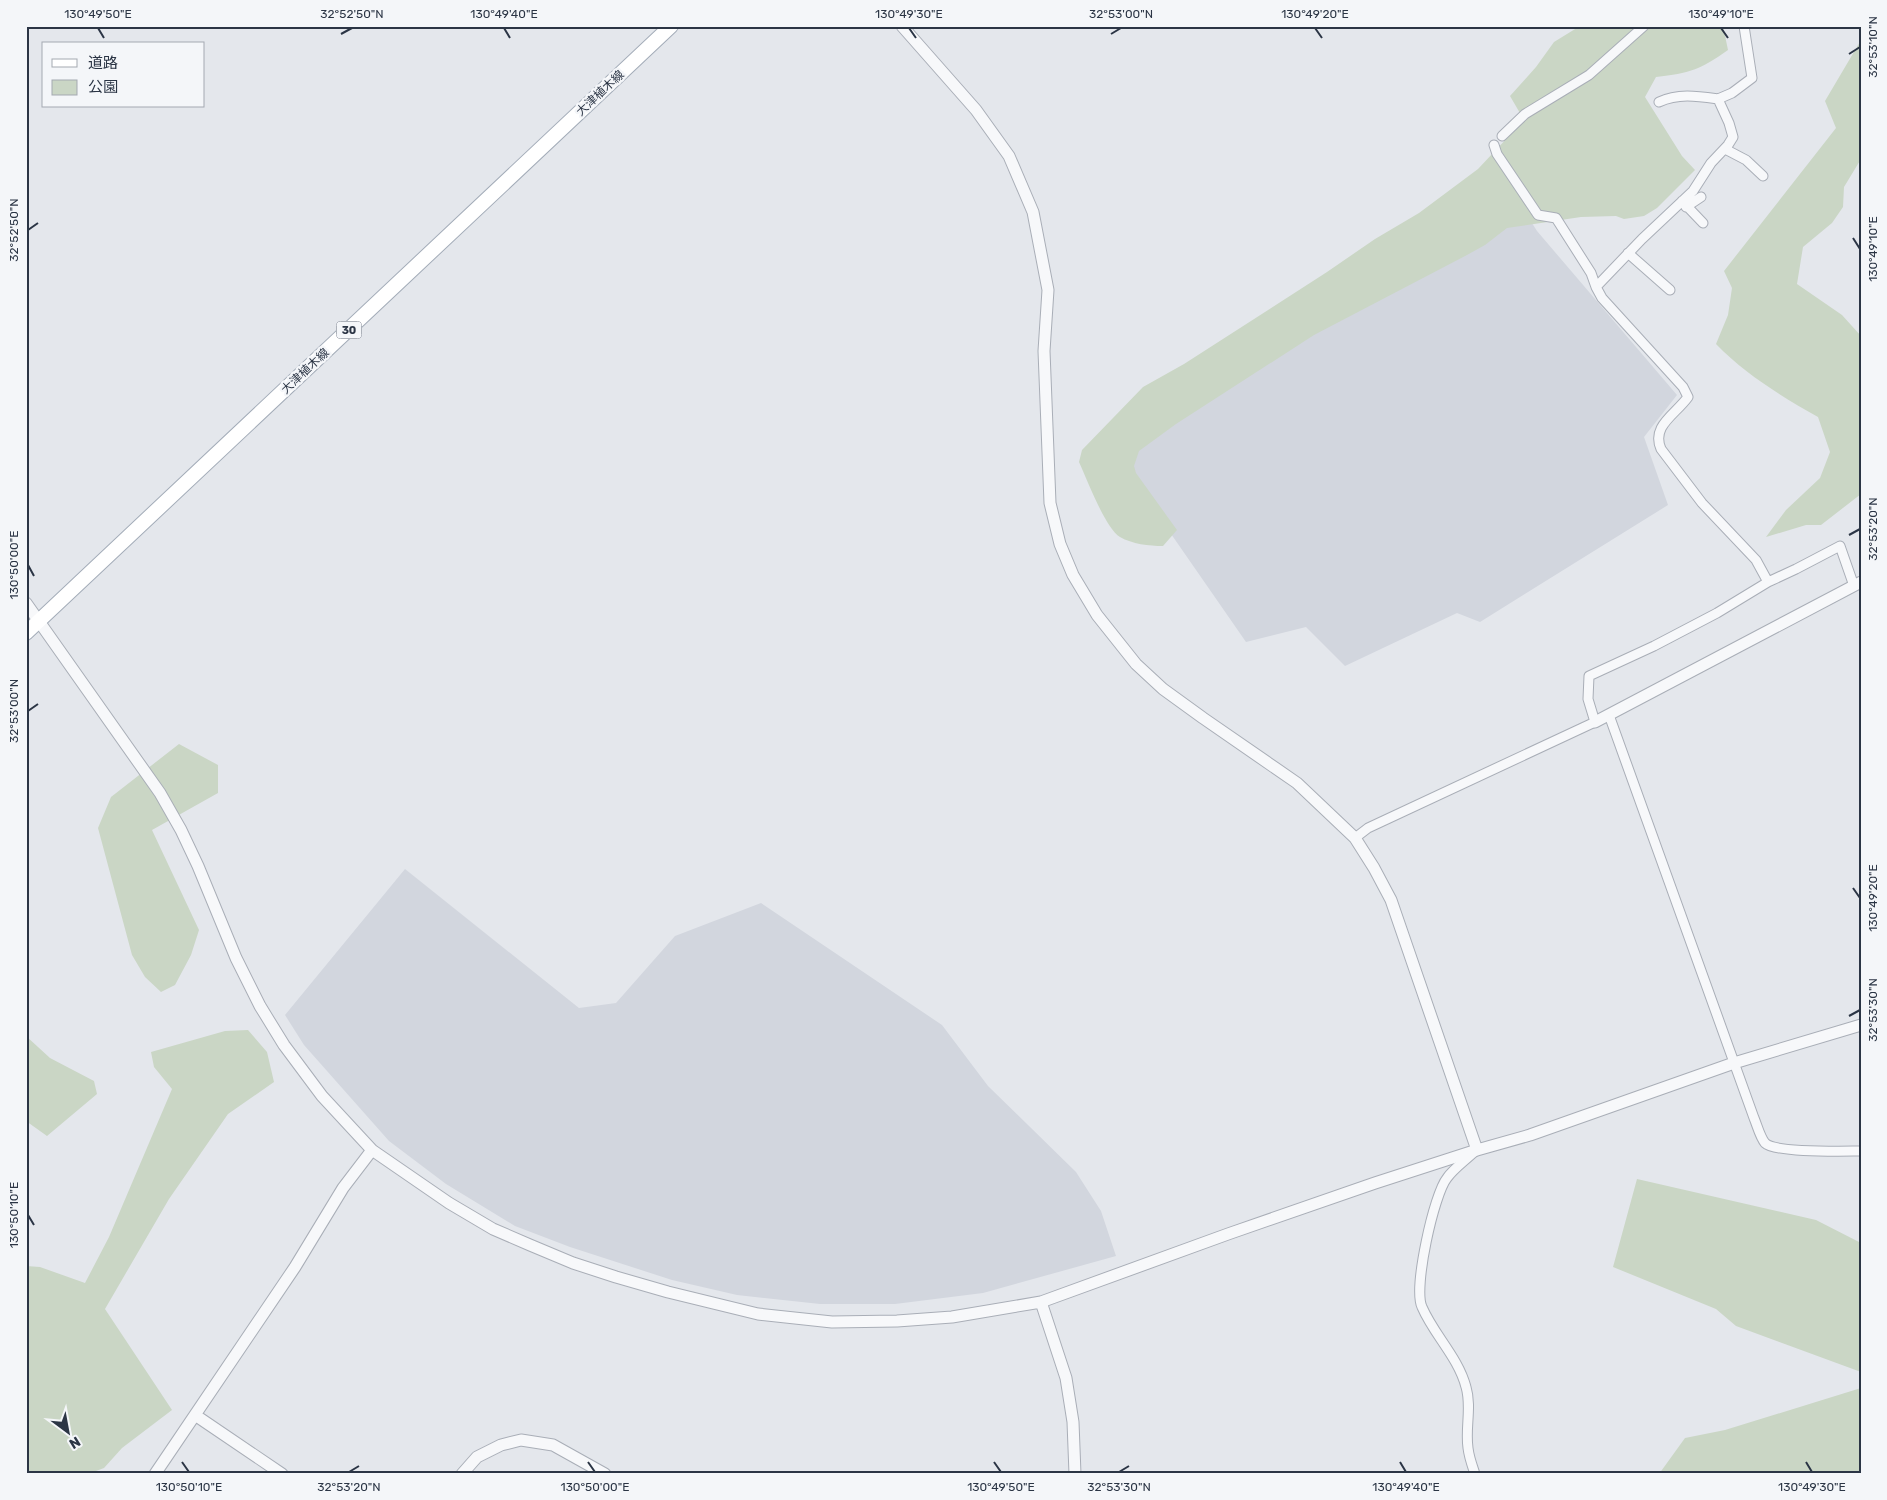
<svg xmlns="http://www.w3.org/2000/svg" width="1887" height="1500" viewBox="0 0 1887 1500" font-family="Rubik,'Noto Sans JP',sans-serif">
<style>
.built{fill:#d2d6de}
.green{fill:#cad6c5}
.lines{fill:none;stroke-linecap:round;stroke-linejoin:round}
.minor-casing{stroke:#a9aeb7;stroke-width:11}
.tertiary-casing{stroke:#a9aeb7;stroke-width:13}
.primary-casing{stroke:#a3acb8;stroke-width:16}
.minor{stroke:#f7f8fa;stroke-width:9}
.tertiary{stroke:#f7f8fa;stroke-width:11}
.primary{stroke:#fff;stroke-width:14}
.ticks{fill:none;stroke:#2b3545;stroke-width:2}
.labels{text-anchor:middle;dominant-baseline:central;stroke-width:4.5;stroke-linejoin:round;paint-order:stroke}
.shield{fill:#f4f6f9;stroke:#676f7b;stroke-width:1}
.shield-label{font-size:11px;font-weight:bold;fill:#2b3545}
.street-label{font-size:12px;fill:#2b3545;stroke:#f4f6f9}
.neatline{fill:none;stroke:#2b3545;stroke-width:2}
.ticks-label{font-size:12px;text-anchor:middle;fill:#2b3545}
</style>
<rect width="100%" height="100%" fill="#e4e7ec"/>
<path class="built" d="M1494,163L1537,231L1677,395L1644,437L1668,505L1480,622L1457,613L1345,666L1306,627L1246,642L1101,433Z
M405,869L579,1008L616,1003L675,936L761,903L942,1025L988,1086L1076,1172L1101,1211L1116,1256L983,1293L895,1304H820L737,1295L672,1280L570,1247L515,1226L446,1184L389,1141L304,1045L285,1015Z"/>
<path class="green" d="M1580,26H1723L1728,50C1700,70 1690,73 1656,77L1645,97L1682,156L1695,170L1657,208L1644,216L1624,219L1616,216L1581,217L1507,228L1485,245L1467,255L1314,335L1176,424L1139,451L1134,466L1136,473L1177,530L1163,546C1149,546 1132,544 1120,537C1105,528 1087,479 1079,462L1082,450L1143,387L1184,364L1327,272L1375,239L1419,213L1478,169L1524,120L1510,96L1536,67L1554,42Z
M1861,40V159L1844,187L1843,207L1832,223L1803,247L1797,284L1842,315L1861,336V494L1821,525H1806L1766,537L1786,510L1820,478L1830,452L1818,417C1781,396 1745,374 1716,344L1728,315L1732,288L1724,271L1836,128L1825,101Z
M179,744L218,765V793L152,830L199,930L191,955L175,985L161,992L145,977L132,955L98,828L111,797Z
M248,1030L267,1052L274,1082L228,1114L169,1199L105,1309L172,1410L122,1448L104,1468L88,1474H26V1266L40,1267L85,1283L109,1237L172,1089L154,1067L151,1052L225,1031Z
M26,1036L50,1058L94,1081L97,1094L47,1136L26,1121Z
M1637,1179L1816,1220L1861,1243V1372L1736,1326L1716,1309L1613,1267Z
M1861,1388V1474H1659L1685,1438L1725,1430Z"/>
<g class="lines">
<g class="minor-casing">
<path id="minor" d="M1659,102C1678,93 1697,96 1718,99
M1502,136L1525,114L1589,75L1644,26
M1725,149L1746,160L1763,176
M1682,201L1703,223
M1686,207L1701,197
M1628,253L1670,290
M1596,287L1642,239L1693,191L1711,163L1728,145L1733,137L1729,123L1718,99L1732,93L1752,78L1744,26
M1768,582L1796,569L1840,546L1854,586
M1609,715L1754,1118C1757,1125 1760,1137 1765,1143C1775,1153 1844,1151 1861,1151
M1355,838L1368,828L1595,722L1588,699L1589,676L1654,646L1717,613L1768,582L1756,560L1702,503L1661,449C1651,426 1675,415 1688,397L1683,387L1602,298L1596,287L1591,273L1556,218L1538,215L1497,154L1494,145
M1475,1151C1466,1160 1454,1168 1447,1178C1434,1194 1413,1288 1422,1307C1434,1335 1458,1357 1466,1387C1472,1407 1465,1428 1468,1448C1469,1457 1472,1465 1475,1474"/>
</g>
<g class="tertiary-casing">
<path id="tertiary" d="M902,26L976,110L1009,156L1033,212L1048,290L1044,351L1050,503L1060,544L1073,575L1097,615L1136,664L1163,689L1203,718L1297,783L1355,838L1374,868L1391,900L1477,1150
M26,603L160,793L181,830L198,866L236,958L260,1006L284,1045L322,1096L372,1150L449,1203L493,1229L530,1245L573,1263L616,1277L668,1292L758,1314L832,1322L897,1321L952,1317L1041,1302L1228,1234L1375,1183L1477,1150L1530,1135L1734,1063L1861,1025
M1595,722L1861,582
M1041,1302L1066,1378L1073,1422L1075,1474
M195,1415L282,1474
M155,1474L295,1267L343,1188L372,1150
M462,1474L477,1457L501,1445L521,1440L553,1445L605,1474"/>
</g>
<g class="primary-casing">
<path id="primary" d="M26,633L671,26"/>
</g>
<use href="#minor" class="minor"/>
<use href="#tertiary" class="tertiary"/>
<use href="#primary" class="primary"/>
</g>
<path class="ticks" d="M98,28L104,38M504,28L510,38M909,28L916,38M1315,28L1322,38M1721,28L1728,38M341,34L352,28M1111,34L1121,28M1849,54L1860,47M28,230L38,223M1853,238L1860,249M1849,535L1860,529M28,565L34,576M28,711L38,704M1853,888L1860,898M1849,1016L1860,1010M28,1215L34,1225M182,1462L189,1472M588,1462L595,1472M994,1462L1001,1472M1400,1462L1406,1472M1806,1462L1812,1472M349,1472L359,1466M1119,1472L1129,1466"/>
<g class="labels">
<rect class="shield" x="336.5" y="321.5" width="25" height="17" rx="4"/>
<g class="shield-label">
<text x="349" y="330">30</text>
</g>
<g class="street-label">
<text transform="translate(600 93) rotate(-43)">大津植木線</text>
<text transform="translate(305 371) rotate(-43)">大津植木線</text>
</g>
</g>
<rect width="1887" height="1500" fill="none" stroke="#f4f6f9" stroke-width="55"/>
<rect x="42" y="42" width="162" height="65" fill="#f4f6f9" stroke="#a4a9b1"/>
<rect x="52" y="59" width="25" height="8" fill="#ffffff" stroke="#a4a9b1"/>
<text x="88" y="68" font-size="15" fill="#2b3545">道路</text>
<rect x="52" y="80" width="25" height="15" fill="#cad6c5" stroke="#a4a9b1"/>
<text x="88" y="92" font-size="15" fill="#2b3545">公園</text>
<g transform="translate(68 1432) rotate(148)" stroke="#f4f6f9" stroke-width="4" paint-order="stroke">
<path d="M0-4L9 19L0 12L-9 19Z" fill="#2b3545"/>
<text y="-8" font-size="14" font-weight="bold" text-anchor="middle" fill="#2b3545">N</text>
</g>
<rect x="28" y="28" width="1832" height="1444" class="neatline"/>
<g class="ticks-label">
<text x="98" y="18">130°49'50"E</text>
<text x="352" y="18">32°52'50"N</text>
<text x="504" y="18">130°49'40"E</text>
<text x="909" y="18">130°49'30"E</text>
<text x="1121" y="18">32°53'00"N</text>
<text x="1315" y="18">130°49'20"E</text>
<text x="1721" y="18">130°49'10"E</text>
<text transform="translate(1873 47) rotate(-90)" y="4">32°53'10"N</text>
<text transform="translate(14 230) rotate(-90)" y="4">32°52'50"N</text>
<text transform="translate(1873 249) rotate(-90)" y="4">130°49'10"E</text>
<text transform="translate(1873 529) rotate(-90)" y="4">32°53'20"N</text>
<text transform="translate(14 565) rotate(-90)" y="4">130°50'00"E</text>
<text transform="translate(14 711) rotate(-90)" y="4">32°53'00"N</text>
<text transform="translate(1873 898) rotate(-90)" y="4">130°49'20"E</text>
<text transform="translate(1873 1010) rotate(-90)" y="4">32°53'30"N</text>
<text transform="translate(14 1215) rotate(-90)" y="4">130°50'10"E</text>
<text x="189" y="1491">130°50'10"E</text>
<text x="349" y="1491">32°53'20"N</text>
<text x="595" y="1491">130°50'00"E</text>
<text x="1001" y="1491">130°49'50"E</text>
<text x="1119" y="1491">32°53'30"N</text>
<text x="1406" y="1491">130°49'40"E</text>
<text x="1812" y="1491">130°49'30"E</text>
</g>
</svg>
